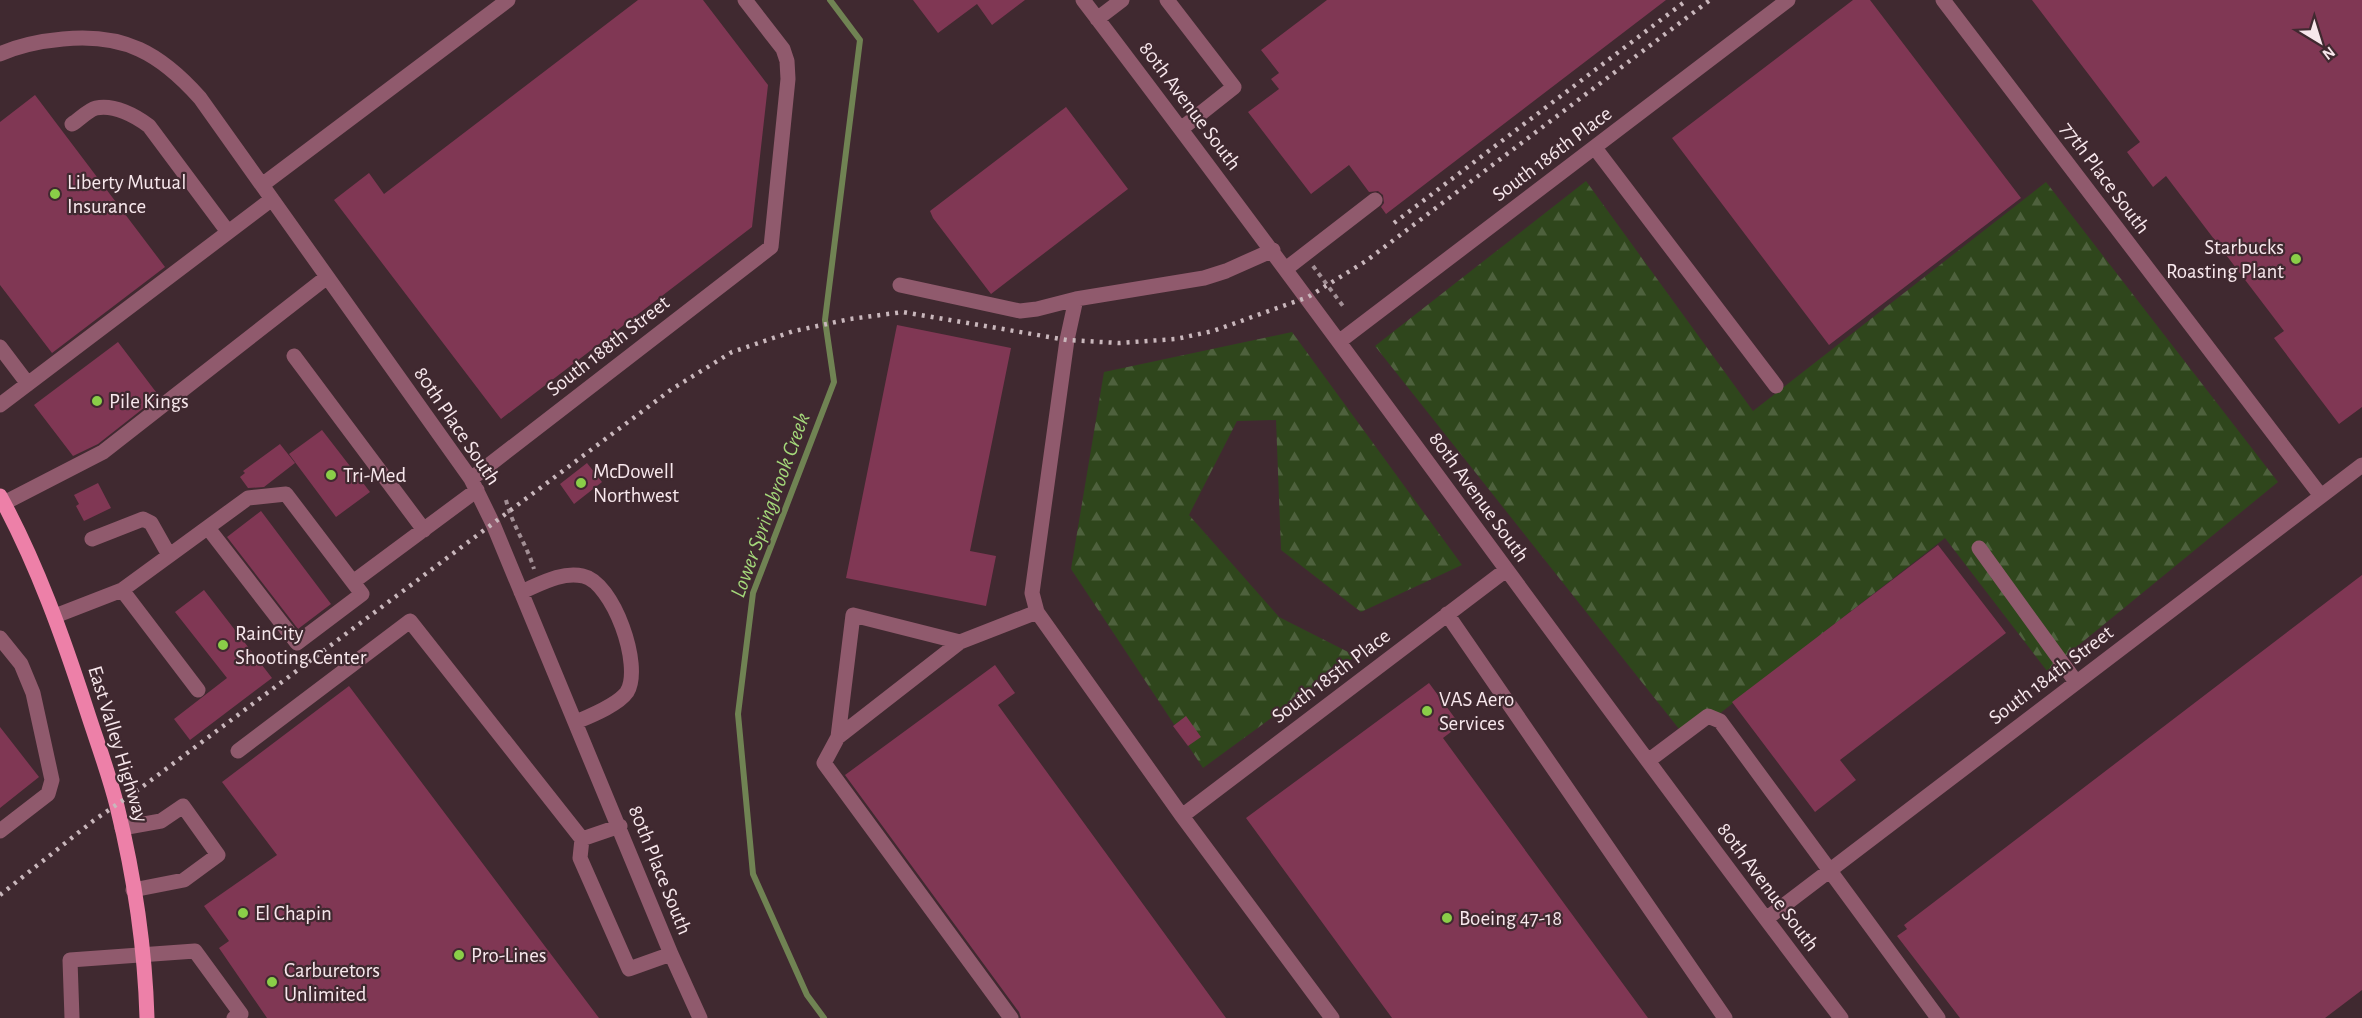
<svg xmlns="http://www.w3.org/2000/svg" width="2362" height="1018" viewBox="0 0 2362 1018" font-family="'Alegreya Sans',sans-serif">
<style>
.forest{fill:url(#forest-firs)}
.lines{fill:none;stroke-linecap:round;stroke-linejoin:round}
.stream{stroke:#708353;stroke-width:6}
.building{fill:#803754}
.path{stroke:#a28f95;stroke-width:4;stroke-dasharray:4.5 4.5;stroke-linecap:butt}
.minor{stroke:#905a6d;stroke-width:15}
.major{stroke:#ed80a8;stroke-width:15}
.rail{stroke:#c9b7bc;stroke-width:4.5;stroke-dasharray:3 6;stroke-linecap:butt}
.poi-dot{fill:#8ace48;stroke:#402930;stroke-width:2}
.labels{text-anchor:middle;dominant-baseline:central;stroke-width:4.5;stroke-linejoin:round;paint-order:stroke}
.street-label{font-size:21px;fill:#f7e7ec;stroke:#402930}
.poi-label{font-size:21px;fill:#f7e7ec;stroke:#402930;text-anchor:start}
.water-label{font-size:22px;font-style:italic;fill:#a4d87a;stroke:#402930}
</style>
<defs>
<pattern id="forest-firs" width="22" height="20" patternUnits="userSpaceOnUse" patternTransform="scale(1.5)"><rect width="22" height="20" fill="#2f461c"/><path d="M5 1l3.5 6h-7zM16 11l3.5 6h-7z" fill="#4e613d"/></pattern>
</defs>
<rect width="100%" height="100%" fill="#402930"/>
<path class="forest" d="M1586,181L1753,411L2046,182L2278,482L2047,671L1945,538L1687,739L1375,346Z
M1292,332L1462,565L1361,612L1281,550L1276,420L1237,421L1189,515L1279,617L1356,656L1203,768L1071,569L1104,372Z"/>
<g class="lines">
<path class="stream" d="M824,1018L807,995L753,874L738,714L753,593L834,382L825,320L860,40L830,0"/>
</g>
<path class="building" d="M638,0H703L768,85L752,227L501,419L334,200L369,173L384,194Z
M913,0H1025L992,25L977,4L938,33Z
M1327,0H1666L1386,214L1381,207L1384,203L1383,195L1378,191L1369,192L1349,165L1311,194L1248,112L1279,89L1271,79L1279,73L1261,50Z
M1853,0H1870L2021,198L1829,345L1672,138Z
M2032,0H2362V407L2339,424L2274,338L2284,331L2166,176L2153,187L2127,152L2140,142Z
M35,95L165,267L52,353L0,285V122Z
M1066,107L1128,189L991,294L933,218L930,211Z
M897,325L1011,348L970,551L996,556L986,606L846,578Z
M118,342L159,396L98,444L73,456L34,405Z
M322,430L370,492L336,517L289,454Z
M280,444L295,463L264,487L248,488L240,477L245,473L243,471Z
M587,463L602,482L574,504L560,484Z
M98,483L111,508L84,521L76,506L79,504L74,495Z
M261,511L331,604L298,629L227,537Z
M1938,545L2006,633L1840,760L1856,780L1815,812L1732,702Z
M2362,575V990L2325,1018H1960L1897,936L1907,929L1904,925Z
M204,590L272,678L190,740L174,719L227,678L175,612Z
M995,665L1015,693L998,705L1226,1018H1021L1019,1012L845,775Z
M1429,683L1460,725L1443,738L1648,1018H1392L1246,818Z
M349,686L599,1018H267L219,948L229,941L204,906L277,855L222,782Z
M1186,716L1201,737L1188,746L1173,726Z
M0,727L39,777L0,808Z"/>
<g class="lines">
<path class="path" d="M1313,266L1343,306
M506,500C512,525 527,545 534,569"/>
<path class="minor" d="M1083,0C1340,336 1584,682 1841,1018
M1167,0L1234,87L1181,129
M1943,0L2321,496
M1097,19L1122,0
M0,54C20,45 41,41 63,39C124,33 160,53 200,98L471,479L493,524L671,954L700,1018
M72,124C79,120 88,110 96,108C114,104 136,116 149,126L228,232
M1595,148L1776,386
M262,185L508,0
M1273,250L1226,271L1204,278L1076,299L1067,340L1032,593L1037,612L1182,816L1332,1018
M1287,268L1375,200
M900,285L1020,311L1037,309L1076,299
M1340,341L1788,0
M0,347L28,384
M294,356L424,530
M0,405L272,199
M471,479L771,247L788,79L787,61L783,49L745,0
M4,503L103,452L327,277
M92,539L143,519L151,523L169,555
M1979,548L2076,682
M353,582L477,490
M122,590L198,690
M521,592C540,584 562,571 583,576C613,582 643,666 627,692C618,705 590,716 576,722
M1447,614L1725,1018
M55,616L122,590L248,498L286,494L362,594L297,643L208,528
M0,638L21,664L33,693L52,780L48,794L0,831
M960,642L838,737L853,615L960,642L1037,612
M838,737L824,763L1011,1018
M238,751L410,621L582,839L620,826
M1648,761L1708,716L1720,721L1938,1018
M1182,816L1506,570
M122,828L161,821L183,806L218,855L184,880L133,890
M582,839L580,858L629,969L671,954
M1766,919L2362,465
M72,1018L70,960L195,951L241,1014L234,1018"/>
<path class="major" d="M0,496C37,564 63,637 87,711C97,742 109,774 117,806C134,875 145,948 147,1018"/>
<path class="rail" d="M1394,223L1687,0
M0,895L93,821L142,787L672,389L732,352L794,331L850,319L903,312L1067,340L1119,343L1176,339L1213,331L1308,297L1366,261L1710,0"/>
</g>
<g class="poi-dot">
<circle cx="55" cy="194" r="6"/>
<circle cx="2296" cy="259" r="6"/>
<circle cx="97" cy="401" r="6"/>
<circle cx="331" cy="475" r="6"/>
<circle cx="581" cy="483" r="6"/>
<circle cx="223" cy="645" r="6"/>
<circle cx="1427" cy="711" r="6"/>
<circle cx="243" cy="913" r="6"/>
<circle cx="1447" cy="918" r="6"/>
<circle cx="459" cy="955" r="6"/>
<circle cx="272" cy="982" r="6"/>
</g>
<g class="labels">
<g class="street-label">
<text transform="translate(1190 106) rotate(53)">80th Avenue South</text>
<text transform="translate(1552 154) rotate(-37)">South 186th Place</text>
<text transform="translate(2105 178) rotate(53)">77th Place South</text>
<text transform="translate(608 346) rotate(-38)">South 188th Street</text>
<text transform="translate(457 426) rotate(56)">80th Place South</text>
<text transform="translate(1479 497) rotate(54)">80th Avenue South</text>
<text transform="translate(2051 675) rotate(-37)">South 184th Street</text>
<text transform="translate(1331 676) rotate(-37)">South 185th Place</text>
<text transform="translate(118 744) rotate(73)">East Valley Highway</text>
<text transform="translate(660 870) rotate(68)">80th Place South</text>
<text transform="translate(1768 887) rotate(53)">80th Avenue South</text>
</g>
<g class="poi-label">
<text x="67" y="182">Liberty Mutual<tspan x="67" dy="24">Insurance</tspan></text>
<text x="2284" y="247" text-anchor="end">Starbucks<tspan x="2284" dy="24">Roasting Plant</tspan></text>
<text x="109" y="401">Pile Kings</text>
<text x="593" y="471">McDowell<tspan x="593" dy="24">Northwest</tspan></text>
<text x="343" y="475">Tri-Med</text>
<text x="235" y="633">RainCity<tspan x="235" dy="24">Shooting Center</tspan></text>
<text x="1439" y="699">VAS Aero<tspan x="1439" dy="24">Services</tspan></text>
<text x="255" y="913">El Chapin</text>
<text x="1459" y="918">Boeing 47-18</text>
<text x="471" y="955">Pro-Lines</text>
<text x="284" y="970">Carburetors<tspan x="284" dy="24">Unlimited</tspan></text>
</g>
<g class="water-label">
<text transform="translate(770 505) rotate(-70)">Lower Springbrook Creek</text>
</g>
</g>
<g transform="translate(2320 42) rotate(142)" stroke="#402930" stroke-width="4.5" paint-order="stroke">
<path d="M0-4.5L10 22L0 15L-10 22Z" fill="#f7e7ec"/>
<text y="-9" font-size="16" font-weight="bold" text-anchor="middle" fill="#f7e7ec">N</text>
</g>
</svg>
